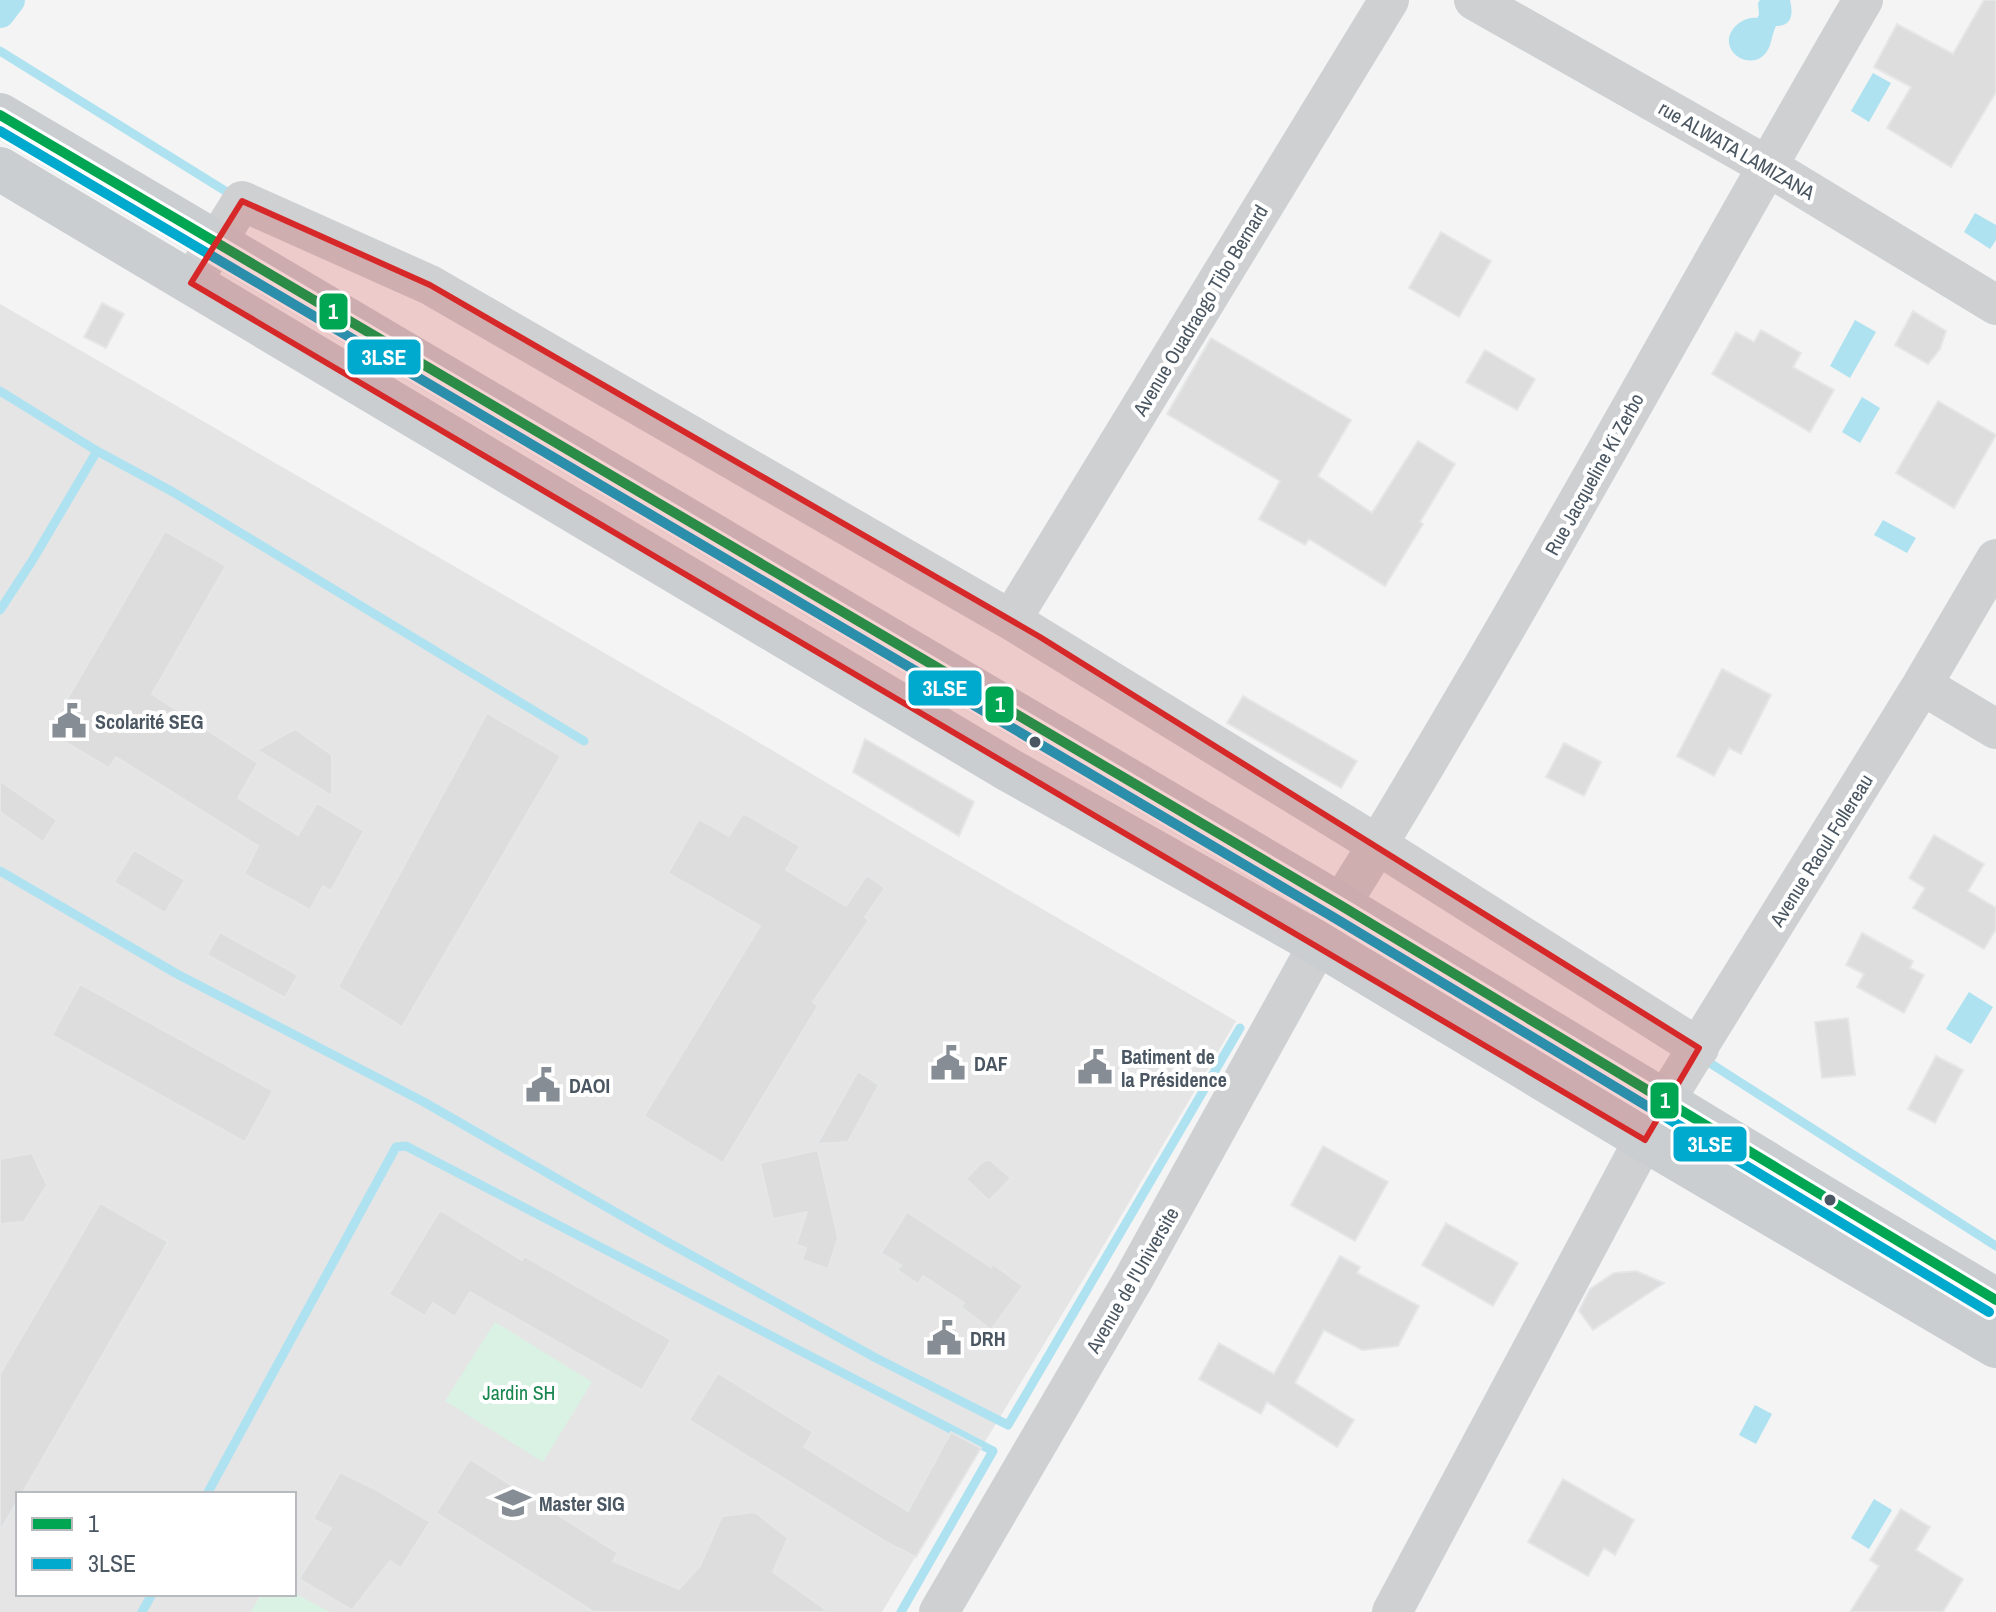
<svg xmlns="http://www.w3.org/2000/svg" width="1996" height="1612" viewBox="0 0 1996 1612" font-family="'Archivo Narrow',sans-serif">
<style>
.education{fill:#e6e5e6;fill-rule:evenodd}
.green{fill:#d9f2e3}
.water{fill:#aee2f0}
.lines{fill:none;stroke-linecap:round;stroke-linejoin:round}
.stream{stroke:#aee2f0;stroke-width:9}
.canal{stroke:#aee2f0;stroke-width:30}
.building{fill:#ddddde;stroke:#e5e6e7;stroke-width:2}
.minor{stroke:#ced0d2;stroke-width:40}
.major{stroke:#caced1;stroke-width:44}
.bus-1-casing{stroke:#fff;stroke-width:16}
.bus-2-casing{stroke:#fff;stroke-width:16}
.bus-1{stroke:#00a651;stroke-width:10}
.bus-2{stroke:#00a9ce;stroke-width:10}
.marked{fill:#d62828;fill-opacity:0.2;stroke:#d62828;stroke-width:6;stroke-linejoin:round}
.bus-dot{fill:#4a5661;stroke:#fff;stroke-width:3}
.labels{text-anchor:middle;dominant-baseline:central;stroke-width:8;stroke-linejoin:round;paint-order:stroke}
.street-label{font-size:20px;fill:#4a5661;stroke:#fff}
.poi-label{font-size:20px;font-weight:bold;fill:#4a5661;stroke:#fff;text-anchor:start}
.park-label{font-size:20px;fill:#17864f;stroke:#fff}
.line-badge{stroke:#fff;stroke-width:3}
.badge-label{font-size:22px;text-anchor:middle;font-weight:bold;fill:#fff}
</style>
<rect width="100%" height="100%" fill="#f4f4f4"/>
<path class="education" d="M0,304L743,733L923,840L1236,1021L1095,1260L882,1612H0ZM18,1494H294V1594H18Z"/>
<path class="green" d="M495,1322L592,1382L543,1462L445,1401Z
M294,1593L330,1612H251L261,1594Z"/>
<path class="water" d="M1760,0H1790C1793,13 1793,26 1776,26C1771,36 1772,48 1763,56C1753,65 1735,60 1730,47C1724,31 1743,16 1757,18L1759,15L1758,3Z
M1873,73L1891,83L1869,122L1851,111Z
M1975,213L1996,225V240L1990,249L1964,232Z
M1855,320L1876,332L1850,378L1830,366Z
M1862,397L1880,408L1860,443L1842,432Z
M1883,520L1916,538L1907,553L1874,535Z
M1969,992L1993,1007L1971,1044L1946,1029Z
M1755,1405L1772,1414L1756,1444L1739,1435Z
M1874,1499L1892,1510L1869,1549L1851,1538Z"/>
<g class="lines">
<path class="stream" d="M0,51L235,197
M0,391L97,451L173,492L584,741
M0,610L32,561L97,451
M0,871L177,974L424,1102L662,1239L874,1357L1008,1425L1240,1028
M1702,1058L1996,1246
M207,1494L396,1147L406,1146L993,1451L901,1612
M142,1612L152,1594"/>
<path class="canal" d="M0,13L10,0"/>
</g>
<path class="building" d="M1984,0H1996V92L1951,167L1887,128L1911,87L1874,67L1897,24L1953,54Z
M1441,232L1491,261L1459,317L1409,288Z
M102,303L124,314L106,348L84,337Z
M1913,311L1946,331L1940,349L1928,364L1895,345Z
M1761,330L1801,353L1793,367L1834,390L1810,432L1712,374L1736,332L1754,342Z
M1211,338L1351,420L1318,476L1372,513L1418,441L1455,464L1420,522L1423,524L1385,586L1309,539L1305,545L1259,519L1280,481L1167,414Z
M1485,350L1535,379L1517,410L1466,382Z
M1938,401L1996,435L1954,508L1896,473Z
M165,531L226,566L152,694L258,763L238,798L298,835L317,803L364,831L331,891L323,886L310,910L244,874L258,846L116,757L109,768L48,732Z
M1722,669L1771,695L1741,754L1729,748L1714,776L1677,756Z
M1243,696L1357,761L1341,788L1227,723Z
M487,713L561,756L402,1027L338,987Z
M295,729L332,755V796L257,750Z
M865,739L974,802L959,836L853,772Z
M1564,743L1601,762L1584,796L1546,777Z
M0,781L57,820L43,842L0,812Z
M743,813L800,846L786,870L846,906L867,875L885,888L865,917L869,920L813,1002L818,1006L723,1163L644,1116L760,926L668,873L699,819L729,836Z
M1934,835L1984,864L1968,891L1996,908V929L1984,949L1913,908L1925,888L1909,878Z
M134,850L185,880L165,913L114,882Z
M220,932L298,975L285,998L207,955Z
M1862,933L1913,961L1910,968L1924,975L1904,1013L1857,987L1864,974L1846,965Z
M80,984L273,1091L245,1142L52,1035Z
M1848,1018L1855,1075L1822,1078L1815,1022Z
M1936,1056L1963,1070L1935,1123L1908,1109Z
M858,1071L879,1085L848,1142L817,1144Z
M1323,1146L1388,1182L1355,1241L1291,1205Z
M818,1150L838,1238L828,1269L802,1260L806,1248L796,1245L807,1212L773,1219L760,1163Z
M32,1153L47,1185L24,1222L0,1224V1159Z
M989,1159L1011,1178L989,1201L966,1179L980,1164Z
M100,1203L168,1242L22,1494H18V1500L0,1531V1374Z
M440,1210L522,1260L524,1256L671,1340L642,1390L470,1292L455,1317L433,1303L425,1316L389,1294Z
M907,1212L991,1267L993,1264L1023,1286L991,1330L961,1307L964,1303L923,1276L918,1284L897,1270L901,1265L881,1253Z
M1446,1223L1518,1263L1493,1306L1422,1265Z
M1340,1256L1360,1267L1357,1273L1419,1306L1398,1346L1362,1350L1324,1330L1295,1383L1354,1420L1337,1447L1267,1402L1261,1414L1199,1379L1219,1343L1274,1374Z
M1636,1271L1664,1283L1593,1330L1579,1311L1590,1289L1614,1273Z
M718,1373L813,1432L804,1447L908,1511L951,1432L981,1448L916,1557L886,1542L689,1420Z
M470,1459L618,1553L613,1561L679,1589L700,1566L722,1516L755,1512L788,1538L773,1572L829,1612H594L436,1513Z
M340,1472L373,1488L430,1522L401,1568L390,1561L352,1610L299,1579L331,1528L313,1519Z
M1563,1479L1634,1520L1615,1555L1604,1548L1588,1576L1528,1542Z
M1901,1509L1930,1527L1916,1550L1963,1579L1943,1612H1850L1879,1566L1870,1560Z"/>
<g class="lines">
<path class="minor" d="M1474,0L1767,166L1996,305
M191,283L242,201L430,285L1011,620L1378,845L1699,1048
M1011,620L1389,0
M1922,685L1996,729
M939,1612L1134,1278L1340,905C1388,830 1432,753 1477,677C1608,453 1732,225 1863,0
M1392,1612L1664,1102L1922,685L1996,559"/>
<path class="major" d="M0,115L1340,905L1834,1204L1996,1300
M0,169L1009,770L1319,944L1645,1140L1996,1346"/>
<g class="bus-1-casing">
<path id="bus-1" d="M0,115L1340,905L1996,1300"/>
</g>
<g class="bus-2-casing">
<path id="bus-2" d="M0,131L1333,917L1989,1312"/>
</g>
<use href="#bus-1" class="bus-1"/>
<use href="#bus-2" class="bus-2"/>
</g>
<path class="marked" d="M242,201L430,285L1040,637L1699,1048L1645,1140L191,283Z"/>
<defs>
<g id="civic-bare" transform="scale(2.76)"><path d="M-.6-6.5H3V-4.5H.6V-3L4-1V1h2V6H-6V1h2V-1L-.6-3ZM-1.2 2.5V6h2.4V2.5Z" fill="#868d94" stroke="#fff" stroke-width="2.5" paint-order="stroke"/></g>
<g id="university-bare" transform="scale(2.76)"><path d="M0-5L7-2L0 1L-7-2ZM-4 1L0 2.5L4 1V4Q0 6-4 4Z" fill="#868d94" stroke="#fff" stroke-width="2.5" paint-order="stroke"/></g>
</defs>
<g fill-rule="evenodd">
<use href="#civic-bare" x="69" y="721"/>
<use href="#civic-bare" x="948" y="1063"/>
<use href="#civic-bare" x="1095" y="1067"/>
<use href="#civic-bare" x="543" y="1085"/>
<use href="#civic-bare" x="944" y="1338"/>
<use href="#university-bare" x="513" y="1503"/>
</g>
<g class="bus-dot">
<circle cx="1035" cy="742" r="7"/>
<circle cx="1830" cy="1200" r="7"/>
</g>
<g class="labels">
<g class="street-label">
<text transform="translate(1737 150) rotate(30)">rue ALWATA LAMIZANA</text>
<text transform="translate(1200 310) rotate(-59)">Avenue Ouadraogo Tibo Bernard</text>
<text transform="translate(1594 474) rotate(-61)">Rue Jacqueline Ki Zerbo</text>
<text transform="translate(1821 850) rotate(-58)">Avenue Raoul Follereau</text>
<text transform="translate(1132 1280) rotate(-60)">Avenue de l'Universite</text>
</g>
<g class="poi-label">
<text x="95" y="721">Scolarité SEG</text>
<text x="1121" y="1056">Batiment de<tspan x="1121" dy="23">la Présidence</tspan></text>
<text x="974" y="1063">DAF</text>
<text x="569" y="1085">DAOI</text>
<text x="970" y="1338">DRH</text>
<text x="539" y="1503">Master SIG</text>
</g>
<g class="park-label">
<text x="519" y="1392">Jardin SH</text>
</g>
</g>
<g class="line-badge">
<rect x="318" y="292" width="31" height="39" rx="8" fill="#00a651"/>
<rect x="346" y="338" width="76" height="38" rx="8" fill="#00a9ce"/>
<rect x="907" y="669" width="76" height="38" rx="8" fill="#00a9ce"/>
<rect x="984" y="685" width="31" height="39" rx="8" fill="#00a651"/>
<rect x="1649" y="1081" width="31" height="39" rx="8" fill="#00a651"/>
<rect x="1672" y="1125" width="76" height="38" rx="8" fill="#00a9ce"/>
</g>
<g class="badge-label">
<text x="333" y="319">1</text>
<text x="384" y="365">3LSE</text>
<text x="945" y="696">3LSE</text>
<text x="1000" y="712">1</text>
<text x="1665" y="1108">1</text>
<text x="1710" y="1152">3LSE</text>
</g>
<rect x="16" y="1492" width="280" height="104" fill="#ffffff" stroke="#b7bbc0" stroke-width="2"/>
<rect x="32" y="1518" width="40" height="12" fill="#00a651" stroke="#b7bbc0" stroke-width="2"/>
<text x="88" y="1532" font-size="24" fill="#4a5661">1</text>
<rect x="32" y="1558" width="40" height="12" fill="#00a9ce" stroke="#b7bbc0" stroke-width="2"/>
<text x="88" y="1572" font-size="24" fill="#4a5661">3LSE</text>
</svg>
